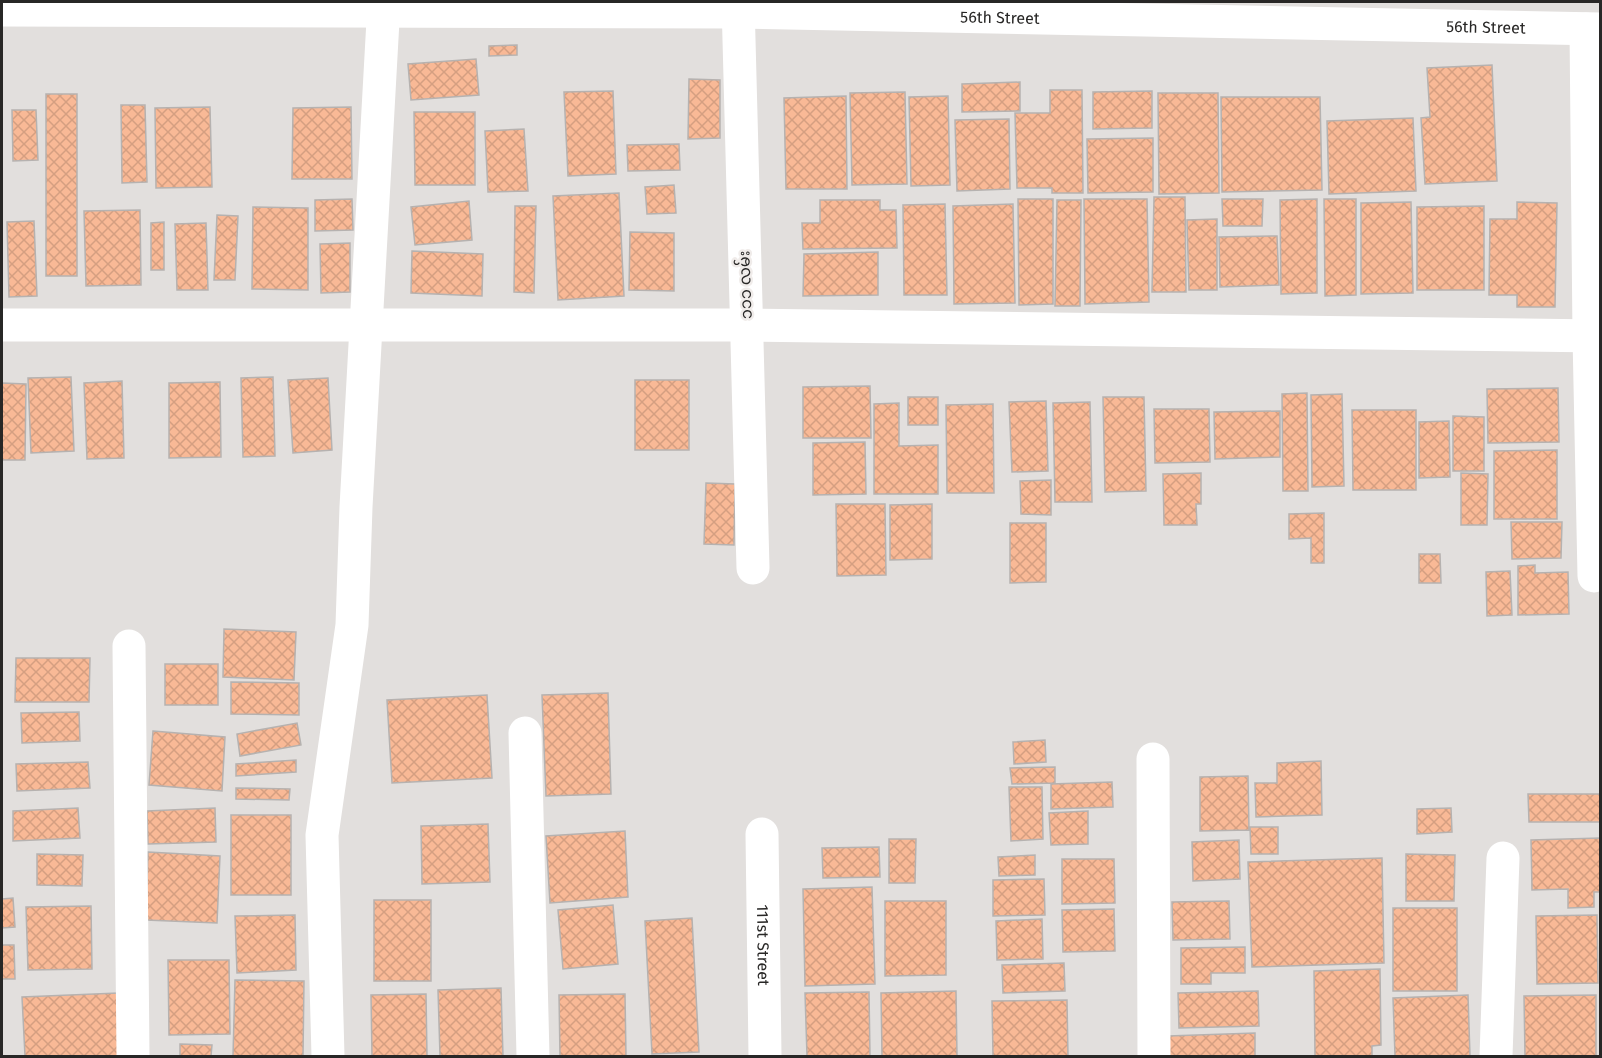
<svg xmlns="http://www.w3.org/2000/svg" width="1602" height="1058" viewBox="0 0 1602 1058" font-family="'Fira Sans','Noto Sans Myanmar',sans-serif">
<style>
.building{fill:url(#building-cross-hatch);stroke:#b6b2b0;stroke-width:1.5}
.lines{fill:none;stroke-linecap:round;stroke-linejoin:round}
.street{stroke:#fff;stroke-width:33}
.labels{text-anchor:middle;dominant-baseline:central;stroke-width:5;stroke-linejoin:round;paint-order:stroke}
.street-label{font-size:16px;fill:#282726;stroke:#f0ecea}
</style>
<defs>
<pattern id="building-cross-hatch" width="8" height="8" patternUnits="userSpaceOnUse" patternTransform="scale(1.5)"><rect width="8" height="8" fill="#f9b996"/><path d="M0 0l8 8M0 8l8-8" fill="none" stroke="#d59f81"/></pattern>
</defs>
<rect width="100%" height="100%" fill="#e2dfdd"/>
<path class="building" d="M517,45V55L489,56V46Z
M476,59L479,95L411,100L408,64Z
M1492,65L1497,181L1425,184L1421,118L1430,117L1427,68Z
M689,79L720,80V138L688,139Z
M1020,82V111L962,112V84Z
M1050,90H1082L1083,193H1052V188H1017L1015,113H1050Z
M613,91L616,174L568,176L564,92Z
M1152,91V128L1093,129V92Z
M905,92L907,184L852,185L850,93Z
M1158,93H1218L1219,193L1159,194Z
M46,94H77V276H46Z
M846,96L847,189H786L784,98Z
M948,96L950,185L911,186L909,97Z
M1221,97H1320L1322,190L1222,192Z
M121,105H145L147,182L122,183Z
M210,107L212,187L156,188L155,108Z
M351,107L352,179H292L293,108Z
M12,110H36L38,160L13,161Z
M414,112H475V185H415Z
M1413,118L1416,191L1329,194L1327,121Z
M1009,119L1010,189L957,191L955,120Z
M524,129L528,191L488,192L485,131Z
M1153,138V192L1088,193L1087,139Z
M679,144L680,170L628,171L627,145Z
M674,185L676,213L647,214L645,187Z
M619,193L624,296L558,300L553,196Z
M1154,197H1185L1186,292H1152Z
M352,199L353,230L315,231V200Z
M1018,199H1053V304L1019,305Z
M1084,199H1147L1149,302L1085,304Z
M1222,199H1263L1262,226H1223Z
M1317,199V293L1281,294L1280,200Z
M1324,199H1356V295L1325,296Z
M820,200H880V210H896L897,248L803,249L802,223H820Z
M1057,200H1081L1080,306H1055Z
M469,201L472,240L415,245L411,207Z
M1411,202L1413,293L1361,294V203Z
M1517,202L1557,203L1555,307H1517V295H1489L1490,219H1517Z
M945,204L947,295H904L903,205Z
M1013,204L1015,303L954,304L953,206Z
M515,206H536L534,293L514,292Z
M1484,206V290H1417V207Z
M253,207L308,208V290L252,289Z
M140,210L141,285L86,286L84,211Z
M217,215L238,216L235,280H214Z
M1217,219V290H1189L1187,220Z
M34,221L37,296L9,297L7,222Z
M164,222V270H151V223Z
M206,223L208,290H177L175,224Z
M630,232L674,233V291L629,290Z
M1277,236L1279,285L1220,287L1219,237Z
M350,243V292L321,293L320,244Z
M412,251L483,254L482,296L411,293Z
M878,252V295L803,296L804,254Z
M71,377L74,451L31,453L28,378Z
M273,377L275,456L243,457L241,378Z
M328,378L332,450L293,453L288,380Z
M635,380H689V450H635Z
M122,381L124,458L87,459L84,383Z
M220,382L221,457L169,458V383Z
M2,383L26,384L25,460H2Z
M870,386L871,438H803V387Z
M1558,388L1559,442L1488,443L1487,389Z
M1307,393L1308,491H1283L1282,394Z
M1342,394L1344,486L1312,487L1311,395Z
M908,397H938V425H908Z
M1103,397H1144L1146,491L1105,492Z
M1046,401L1048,471L1012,472L1009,402Z
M1090,402L1092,502H1055L1053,403Z
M899,403V446L938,445V494H874V404Z
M993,404L994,493H947L946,405Z
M1154,409H1209L1210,462L1155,463Z
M1352,410H1416V490H1353Z
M1280,411V457L1215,459L1214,412Z
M1453,416L1484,417V471H1453Z
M1449,421L1450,477L1419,478V422Z
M865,442L866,494L813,495V443Z
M1557,450V519H1494V451Z
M1201,473V504H1196L1197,525H1164L1163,474Z
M1461,473L1488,474L1487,525H1461Z
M1051,480V515L1021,514L1020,481Z
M706,483L735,484L734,545L704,544Z
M836,504H885L886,575L837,576Z
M932,504V559L890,560V505Z
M1324,513V563H1311V538L1289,539V514Z
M1511,522H1562L1561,558L1512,559Z
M1010,523H1046V582L1010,583Z
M1419,554H1440L1441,583H1419Z
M1535,565V573L1568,572L1569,614L1518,615V566Z
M1510,571L1512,615L1487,616L1486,572Z
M224,629L296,632L294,680L223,677Z
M16,658H90L89,702H15Z
M165,664H218V705H165Z
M231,682L299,683V715L231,714Z
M608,693L611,794L546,796L542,695Z
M487,695L492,778L392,783L387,700Z
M79,712L80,741L22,743L21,713Z
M297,723L301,745L240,756L237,734Z
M153,731L225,737L222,791L149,785Z
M1045,740L1046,762L1014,764L1013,742Z
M296,760V772L236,776V764Z
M1321,761L1322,815L1256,817L1255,783H1277V763Z
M88,762L90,788L17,791L16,764Z
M1055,767V783L1012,784L1010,768Z
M1248,776L1249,830L1200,831V777Z
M1112,782L1113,807L1051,809V784Z
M1009,787H1042L1043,839L1011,841Z
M236,788L290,789L289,800L236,799Z
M1528,794H1600V822H1529Z
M78,808L80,838L13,841V811Z
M215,808L216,842L148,844L147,811Z
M1451,808L1452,832L1417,834V809Z
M1088,811V844L1051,845L1049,813Z
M231,815H291V895H231Z
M488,824L490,882L422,884L421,826Z
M1250,827H1278V854H1251Z
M625,831L628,897L550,903L546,836Z
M1600,838V892H1594V907L1568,908V889L1532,890L1531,840Z
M889,839H916L915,883H889Z
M1239,840L1240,879L1193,881L1192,842Z
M879,847L880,877L823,878L822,848Z
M148,852L220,856L217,923L146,920Z
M37,854L83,855L82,886L37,885Z
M1406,854L1455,855L1454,901H1406Z
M1035,855V875L999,876L998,857Z
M1382,858L1384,963L1252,967L1248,862Z
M1062,859H1114L1115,903L1062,904Z
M1044,879L1045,915L993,916V880Z
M872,887L875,984L805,986L803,889Z
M13,898L15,927L2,928V899Z
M374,900H431V981H374Z
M885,901H946V975L885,976Z
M1229,901L1230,939L1173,940L1172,902Z
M613,905L618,964L563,969L558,910Z
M91,906L92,969L28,970L26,907Z
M1393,908H1457V991H1393Z
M1114,909L1115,951L1063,952L1062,910Z
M295,915L296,970L237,973L235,916Z
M1597,915L1598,983L1537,984L1536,916Z
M692,918L699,1052L652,1054L645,921Z
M1042,919L1043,959L997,960L996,921Z
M2,945H14L15,979H2Z
M1245,947V973H1211V984H1181V948Z
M168,960H229L230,1034L169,1035Z
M1064,963L1065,991L1003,993L1002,965Z
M1380,969L1381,1045L1372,1046V1056H1315L1314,971Z
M235,980L304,981L303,1056H233Z
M501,988L503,1056H440L438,990Z
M956,991L957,1056H882L881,993Z
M1258,991L1259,1026L1179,1028L1178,993Z
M869,992L870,1056H807L805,993Z
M118,993L120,1056H25L22,997Z
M426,994L427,1056H372L371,995Z
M625,994L626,1056H560L559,995Z
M1468,995L1470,1056H1395L1393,998Z
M1596,995V1056H1525L1524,996Z
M1067,1000L1068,1056H993L992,1001Z
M1255,1033V1056H1169L1168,1036Z
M180,1044L212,1045L211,1056H180Z"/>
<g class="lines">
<g class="street">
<path d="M738,2L753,568"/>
<path id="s1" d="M2,10L737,12L1600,29"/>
<path d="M1586,29L1589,336L1594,576"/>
<path d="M2,325H746L1600,336"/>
<path d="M129,646L133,1056"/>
<path d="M525,733L533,1056"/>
<path d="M1153,759L1154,1056"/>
<path id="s2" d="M762,834L765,1056"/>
<path d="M328,1056L322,835L352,625L356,507L384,2"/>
<path d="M1496,1056L1503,858"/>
</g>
</g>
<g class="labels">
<g class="street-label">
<text stroke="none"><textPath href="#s1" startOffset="998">56th Street</textPath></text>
<text stroke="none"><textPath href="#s1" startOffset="1484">56th Street</textPath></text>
<text transform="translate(745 285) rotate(-92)">၁၁၁ လမ်း</text>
<text stroke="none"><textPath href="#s2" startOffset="111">111st Street</textPath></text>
</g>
</g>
<rect width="1602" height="1058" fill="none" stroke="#282726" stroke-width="6"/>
</svg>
